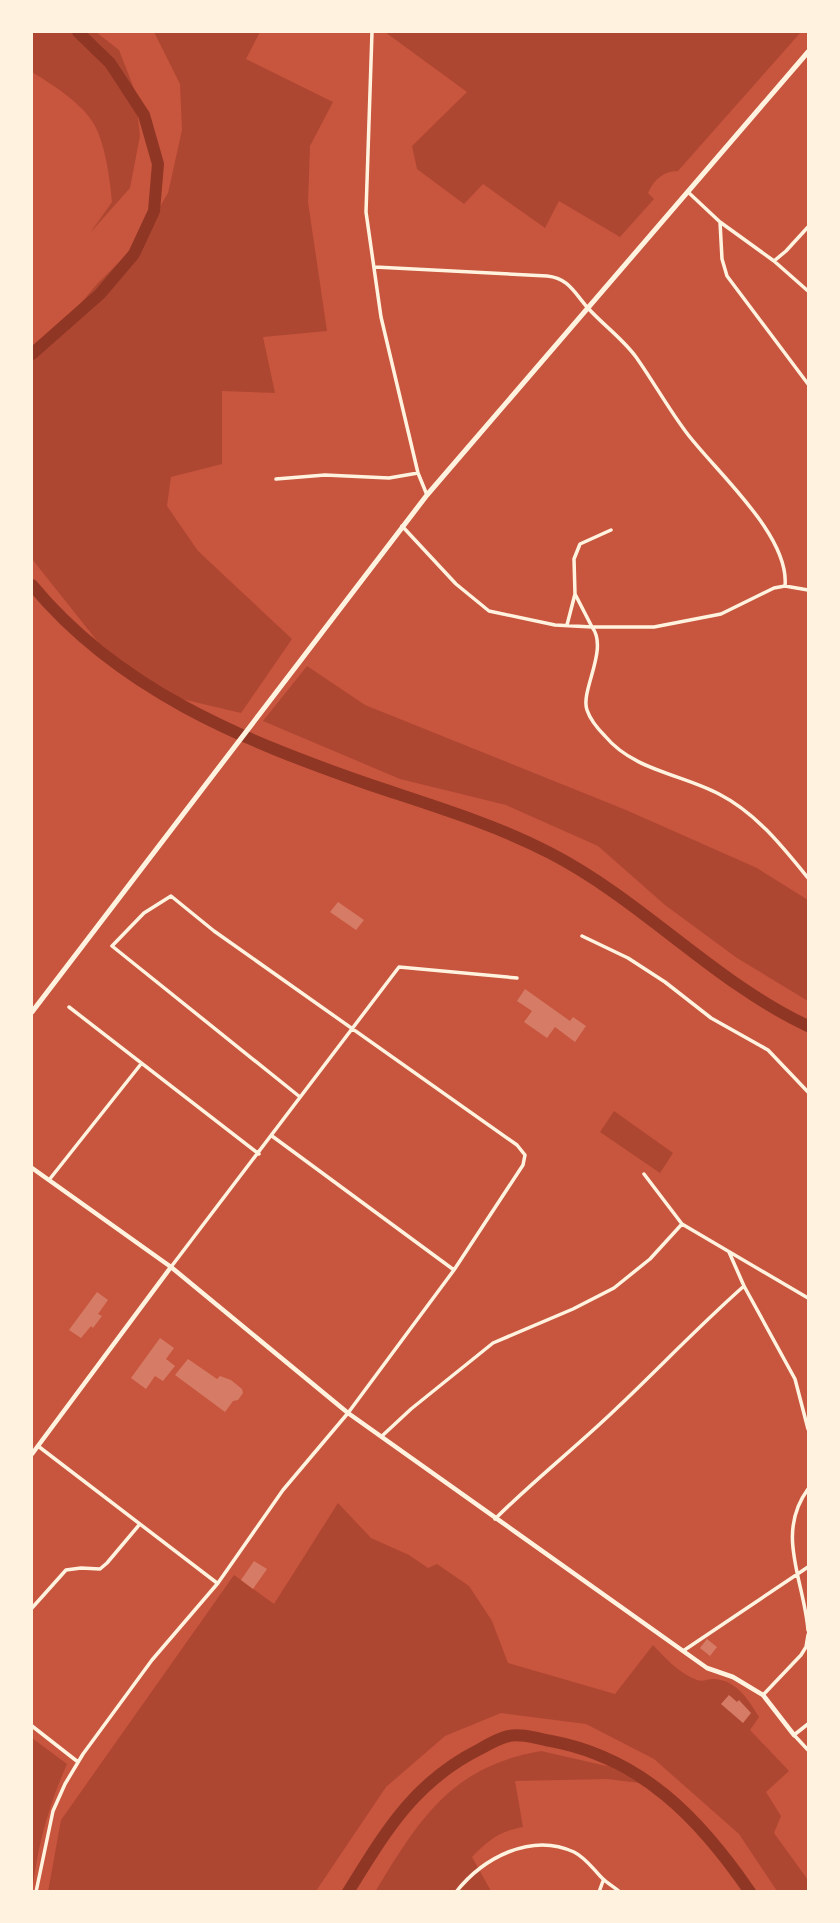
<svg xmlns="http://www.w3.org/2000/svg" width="840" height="1923" viewBox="0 0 840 1923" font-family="Merriweather,serif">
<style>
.green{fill:#ae4732}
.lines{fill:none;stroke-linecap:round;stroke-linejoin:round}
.river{stroke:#8f3625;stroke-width:12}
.building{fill:#d67c66}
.minor{stroke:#fff3e0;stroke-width:3.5}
.tertiary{stroke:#fff3e0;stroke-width:4.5}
.primary{stroke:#fff3e0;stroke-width:5}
</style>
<rect width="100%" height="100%" fill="#c8553d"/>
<path class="green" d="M32,32H96L119,50L135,91L140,136L130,188L90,233L112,202C110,179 105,140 92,121C80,102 50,83 32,72Z
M154,32H260L246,59L333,102L310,146L308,202L327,331L263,337L275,393L222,391V464L171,477L167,506L198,551L292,639L241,713L165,695L98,642L32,559V360L98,283L139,242L168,193L182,130L180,84Z
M385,32H801L678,171C663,171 654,180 648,193L654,199L620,237L559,201L545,228L483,184L464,204L417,169L412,146L467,92Z
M307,666L365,705L626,810L757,868L808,900V1001L737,958L665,905L598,846L506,805L400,779L263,721Z
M614,1111L673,1153L660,1173L600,1132Z
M338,1503L371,1538L409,1555L428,1568L437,1564L469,1586L492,1621L508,1663L615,1694L653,1645C665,1658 680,1674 697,1680C702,1682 708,1679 714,1679C736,1680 748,1699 759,1717L750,1730L789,1771L766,1792L781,1816L774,1833L808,1880V1891H777L739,1834L654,1759L586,1724L501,1713L445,1736L386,1787L316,1891L48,1892L61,1820L234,1575L274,1604Z
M32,1738L67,1764C48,1807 38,1845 32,1891Z
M541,1751L611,1767L640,1783L607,1779L515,1781L523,1827C500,1831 488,1840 472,1857L491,1891L375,1892C419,1819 452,1766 541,1751Z"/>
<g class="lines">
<path class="river" d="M32,354L100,294L134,254L154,211L158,164L144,115L110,63L78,32
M32,585C119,690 242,740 368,784C430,805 492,823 550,853C643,901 714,982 808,1026
M348,1892C386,1831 414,1782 480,1749C489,1744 499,1738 509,1736C522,1733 539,1739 551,1741C642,1758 700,1819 750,1892"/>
</g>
<path class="building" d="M338,902L364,920L356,930L330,912Z
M525,989L570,1021L573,1017L586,1026L575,1042L555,1027L547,1038L524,1022L532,1011L517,1001Z
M97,1292L108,1300L98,1314L102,1316L93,1328L91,1326L81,1338L69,1330Z
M160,1338L174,1348L166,1359L175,1366L163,1381L155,1376L146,1389L131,1378Z
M188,1359L217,1379L220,1376L231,1380L242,1389L243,1393L238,1400L233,1401L225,1412L175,1375Z
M254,1561L267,1569L253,1589L241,1580Z
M707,1639L717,1647L710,1656L700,1648Z
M729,1695L737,1702L739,1700L751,1713L743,1723L721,1704Z"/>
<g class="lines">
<path class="minor" d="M372,32L366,212L381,317L418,473L427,495
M688,192L720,222L722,259L727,276L808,384
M720,222L774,261L808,291
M774,261L786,251L808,227
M375,267L547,276C568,278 574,292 587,307C602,324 622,338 636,357C653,381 668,408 686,432C715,471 790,535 785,586
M276,479L325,475L389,478L418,473
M402,526L456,584L489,611L555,625L592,627C609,649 580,691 587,710C590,719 598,729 605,736C633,770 681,774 719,794C756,813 782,846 808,878
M575,594L592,627H654L721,614L774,588L785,586L808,590
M567,625L575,594L574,559L580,544L611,530
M582,936L628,958L665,982L711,1018L768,1050L808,1092
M69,1007L259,1154
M272,1136L454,1270
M644,1174L682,1224L808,1298
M49,1180L141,1064
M729,1252L744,1286L795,1379L808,1429
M171,1267L399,967L517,978
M382,1436L411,1409L493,1343L573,1309L614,1288L650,1259L682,1224
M38,1446L217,1583
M808,1489C775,1534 804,1580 808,1630
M495,1519C535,1479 579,1445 619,1406C661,1366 701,1324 744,1286
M32,1608L66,1570L81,1568L100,1569L107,1563L139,1525
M683,1651L808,1567
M763,1695L801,1655L806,1647L808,1635
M808,1724L794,1735L808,1750
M32,1726L78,1762
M36,1892L53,1811L65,1784L83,1754L152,1660L218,1583L283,1490L348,1413L454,1270L523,1165L525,1155L517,1145L214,931L171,896L144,913L112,946L300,1097
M456,1892C483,1858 531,1832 574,1852C586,1858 593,1869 602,1878C607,1883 614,1887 620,1892
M524,1892H530
M599,1892L603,1881"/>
<path class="tertiary" d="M32,1168L171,1267L348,1413L707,1668L733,1677L763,1695L794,1735
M32,1454L171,1267"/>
<path class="primary" d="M32,1012L427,495L808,52"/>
</g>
<rect width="840" height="1923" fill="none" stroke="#fff3e0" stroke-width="66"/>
</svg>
